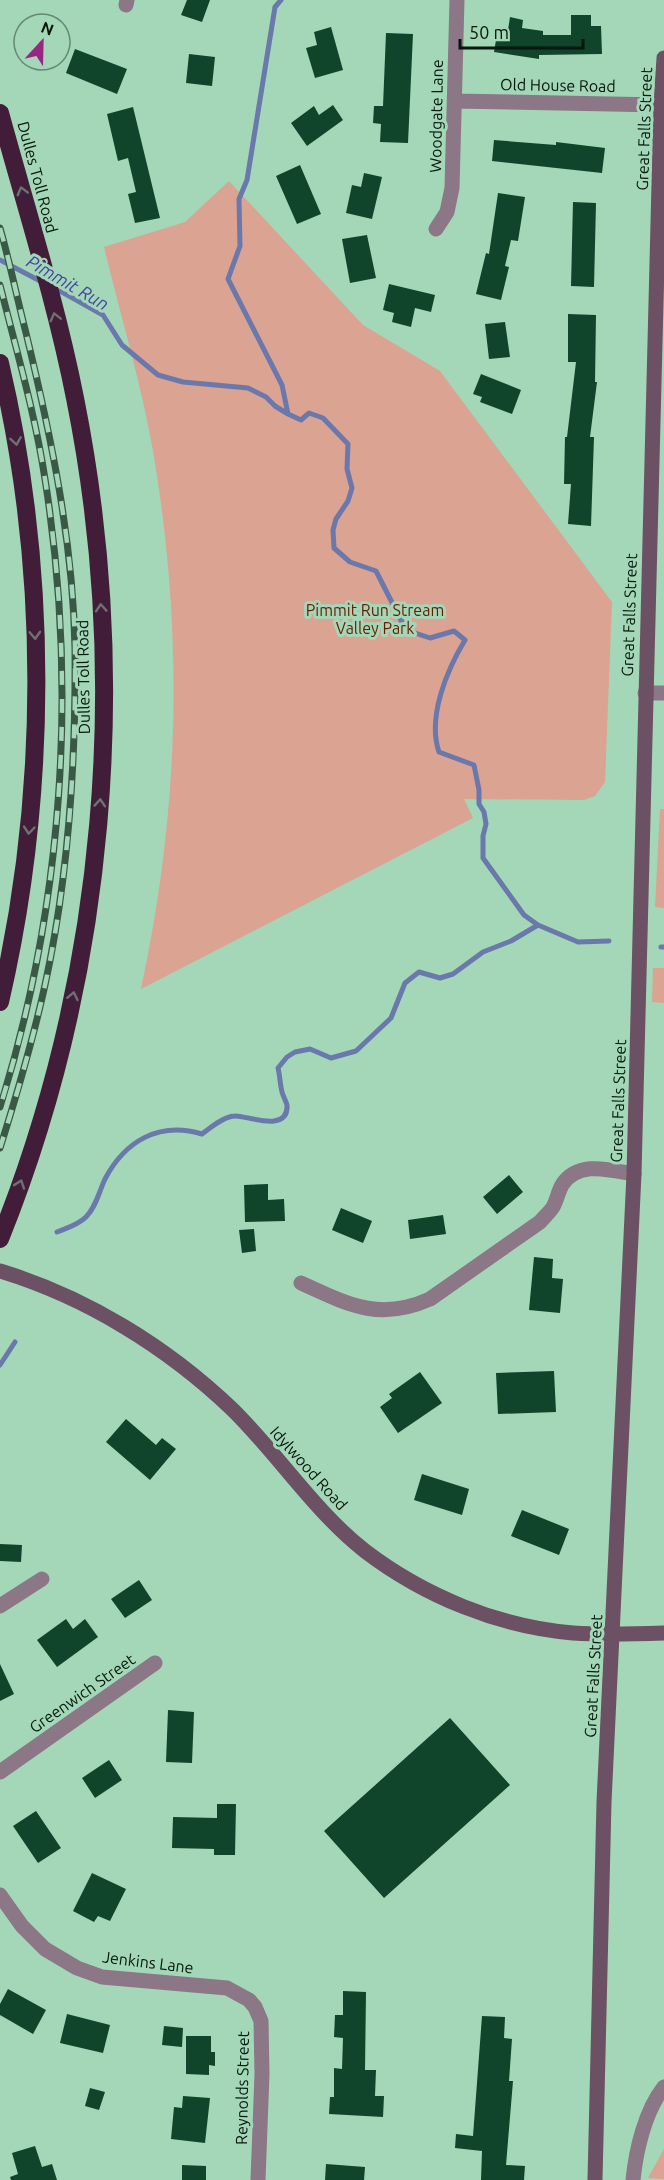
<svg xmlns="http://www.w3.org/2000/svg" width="664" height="2180" viewBox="0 0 664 2180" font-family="Ubuntu,sans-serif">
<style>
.green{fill:#dba392}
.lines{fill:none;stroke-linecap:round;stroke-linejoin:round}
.stream{stroke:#6b78ac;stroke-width:5}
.building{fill:#11452b}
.street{stroke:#8b7785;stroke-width:15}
.secondary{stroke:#6c5064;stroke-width:15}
.highway{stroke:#421d39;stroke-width:18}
.rail-casing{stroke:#3a5846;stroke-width:7}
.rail{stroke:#a3d7b7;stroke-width:4.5;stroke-dasharray:14;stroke-linecap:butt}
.oneway{stroke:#6e7172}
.labels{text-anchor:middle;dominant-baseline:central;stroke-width:6;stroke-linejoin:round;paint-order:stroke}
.street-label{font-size:16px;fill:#04170c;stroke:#a3d7b7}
.park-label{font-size:16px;fill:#691b00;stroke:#a3d7b7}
.water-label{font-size:18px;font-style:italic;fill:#4447a2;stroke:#a3d7b7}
</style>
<rect width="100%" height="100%" fill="#a3d7b7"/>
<path class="green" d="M229,181L363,325L440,371L612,602L605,782L595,796L584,800L464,799L473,818L141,989C180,807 184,633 153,451C141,382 120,314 104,247L185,222Z
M660,809H664V908L655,907Z
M653,968H664V1003L652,1002Z
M664,2149V2179L648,2178Z"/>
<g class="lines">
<path class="stream" d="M281,0L275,7L247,180L239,199L240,246L228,279L282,385L288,414
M0,260L42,282
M53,287L103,315L122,345L158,375L183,382L248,388L266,397L275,406L288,414L301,420L309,413L323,418L348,444L347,469L352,488L348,501L336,519L333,530L334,548L350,562L376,571L406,630L430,638L454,631L465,640C447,670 427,717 439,752L474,765L479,790V804L484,812L486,824L483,836V858L524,915L538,925L578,942L609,941
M661,947H664
M57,1232C67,1228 78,1225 86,1217C96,1207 99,1192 105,1179C125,1141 159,1121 202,1134C210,1128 224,1116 235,1116C245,1115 289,1134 287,1105C286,1101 283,1096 282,1092C280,1084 280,1076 278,1068L287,1057L295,1052L310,1049L331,1058L356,1051L391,1018L405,983L419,972L440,978L453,974L483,952L511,941L538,925
M0,1365L15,1342"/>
</g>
<path class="building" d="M187,0H210L202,22L181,15Z
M571,15H591V26H601L602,54L539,55V59L494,52L498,28L508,30L510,17L523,20L522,28L543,31V35H571Z
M331,27L343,70L315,78L306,48L317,45L314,32Z
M386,33L413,34L408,143L380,142L381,124L373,123L374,106H383Z
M75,49L127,69L117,94L66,73Z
M189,54L215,57L212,86L186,83Z
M333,105L343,120L307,146L291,123L314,106L319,115Z
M133,107L160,218L135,223L128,194L136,192L128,158L118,161L107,114Z
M494,140L556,145V142L605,148L602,173L492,161Z
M300,165L321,214L297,224L276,176Z
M364,173L382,177L372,219L346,213L352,185L361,187Z
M498,193L525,197L518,241L511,240L505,266L509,267L501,300L476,294L486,253L489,254Z
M573,202L596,203L594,287L571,286Z
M367,235L376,278L350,283L342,239Z
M389,284L435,295L431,312L415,308L411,327L392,322L394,313L383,310Z
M568,314L596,315L595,382H597L590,437H594L591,526L568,524L571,484H564L565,437H567L576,362H568Z
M505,322L510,357L489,359L485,324Z
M481,374L521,390L512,414L480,402L482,397L473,394Z
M509,1175L523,1192L497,1214L483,1197Z
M268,1184V1200L284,1199L285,1221L245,1222L244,1185Z
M341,1208L372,1221L363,1243L332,1230Z
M443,1215L446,1234L410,1239L408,1220Z
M254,1229L256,1251L242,1253L239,1230Z
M534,1257L553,1259L552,1278L563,1279L560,1313L529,1310Z
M554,1371L556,1412L498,1414L496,1373Z
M420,1372L442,1403L398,1433L380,1407L392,1398L389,1394Z
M126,1419L156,1445L162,1438L176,1449L150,1480L106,1442Z
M422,1474L469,1489L462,1515L414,1500Z
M522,1510L569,1529L559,1555L511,1536Z
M0,1544L22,1545L21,1562L0,1561Z
M139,1580L152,1600L125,1618L111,1599Z
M66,1619L73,1629L85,1619L98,1637L57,1667L37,1640Z
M0,1664L14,1694L0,1701Z
M168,1710L194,1712L192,1763L166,1762Z
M450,1718L510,1785L384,1898L324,1831Z
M109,1760L122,1780L95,1798L82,1778Z
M217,1804H236L235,1855H214V1849L172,1848L173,1817L217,1818Z
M36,1811L61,1848L38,1863L13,1826Z
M92,1873L126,1889L110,1921L98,1916L94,1922L73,1911Z
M8,1989L46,2010L33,2034L0,2015V2004Z
M343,1991L366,1992L365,2070H376L375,2096H384L383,2117L329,2114L330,2097H334V2068L342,2069L343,2038L334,2037L335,2015H343Z
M67,2014L110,2025L103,2053L60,2043Z
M482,2016L505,2017L504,2038L512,2039L509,2081H513L506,2165L525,2166L524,2180H481L482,2151L455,2148L456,2134L473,2136Z
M164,2026L183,2028L182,2047L162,2045Z
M186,2036H211V2052H215V2066L209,2065V2075L186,2074Z
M90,2088L105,2092L99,2110L85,2106Z
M183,2096L210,2098L205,2143L171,2139L174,2107L182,2108Z
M35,2146L42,2167L52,2164L57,2180H11L10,2177L18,2174L12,2153Z
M326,2164L365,2167L364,2180H325Z
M182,2165L206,2166V2180H182Z"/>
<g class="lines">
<path class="street" d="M126,5L127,0
M455,101L661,105
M436,229L447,212L452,188L457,0
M645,693H664
M301,1283C347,1304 379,1322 430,1299L540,1222C544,1217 550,1212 553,1207C557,1200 558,1192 562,1185C578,1160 610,1170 634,1174
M0,1606L42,1579
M0,1772L155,1663
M0,1895L22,1926L45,1949L77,1968L102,1977L227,1988L249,2000L255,2007L261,2021L262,2074L258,2180
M633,2180C636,2150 645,2111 664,2087"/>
<path class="secondary" d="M0,1271C86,1297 167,1347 232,1409C278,1454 314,1511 365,1551C424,1596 499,1627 573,1633C604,1635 634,1634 664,1633
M595,2180L604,1802L634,1174L661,105L664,58"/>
<path class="highway" d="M0,113C26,208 56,302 75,398C131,677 106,975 0,1239
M0,363C49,571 48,795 0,1002"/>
<g class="rail-casing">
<path id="rail" d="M0,228C10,263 17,298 26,333C51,436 73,541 75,648C76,760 69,875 45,985C33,1040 17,1094 0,1148
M0,285C16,349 35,413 45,479C78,688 63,906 0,1107"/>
</g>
<use href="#rail" class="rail"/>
</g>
<defs><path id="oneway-chevron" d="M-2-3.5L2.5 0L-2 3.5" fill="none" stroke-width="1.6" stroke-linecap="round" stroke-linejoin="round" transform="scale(1.5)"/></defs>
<g class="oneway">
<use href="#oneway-chevron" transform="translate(22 191) rotate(-105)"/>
<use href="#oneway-chevron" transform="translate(55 317) rotate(-104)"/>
<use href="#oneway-chevron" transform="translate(16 441) rotate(81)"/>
<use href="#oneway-chevron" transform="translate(101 608) rotate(-94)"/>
<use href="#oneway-chevron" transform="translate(35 635) rotate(87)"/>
<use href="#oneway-chevron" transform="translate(100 803) rotate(-86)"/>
<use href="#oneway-chevron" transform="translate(29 830) rotate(95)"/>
<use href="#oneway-chevron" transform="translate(73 996) rotate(-78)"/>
<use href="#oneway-chevron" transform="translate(20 1184) rotate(-71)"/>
</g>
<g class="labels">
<g class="street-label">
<text transform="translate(558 85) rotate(1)">Old House Road</text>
<text transform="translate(436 116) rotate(-89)">Woodgate Lane</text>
<text transform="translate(644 129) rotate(-88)">Great Falls Street</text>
<text transform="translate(38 177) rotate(75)">Dulles Toll Road</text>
<text transform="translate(629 615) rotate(-88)">Great Falls Street</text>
<text transform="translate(83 677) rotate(-91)">Dulles Toll Road</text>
<text transform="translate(618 1101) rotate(-88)">Great Falls Street</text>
<text transform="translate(309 1468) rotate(48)">Idylwood Road</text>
<text transform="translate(593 1676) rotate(-87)">Great Falls Street</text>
<text transform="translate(82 1693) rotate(-35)">Greenwich Street</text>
<text transform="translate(148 1962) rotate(7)">Jenkins Lane</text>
<text transform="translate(242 2088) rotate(-89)">Reynolds Street</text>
</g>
<g class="park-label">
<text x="375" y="610">Pimmit Run Stream<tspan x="375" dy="18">Valley Park</tspan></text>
</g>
<g class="water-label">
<text transform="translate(68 282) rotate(30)">Pimmit Run</text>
</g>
</g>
<g transform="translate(42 42) rotate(22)"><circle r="28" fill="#a3d7b7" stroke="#638a73" stroke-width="1.5"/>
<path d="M0-4.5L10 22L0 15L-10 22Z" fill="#992683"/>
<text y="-9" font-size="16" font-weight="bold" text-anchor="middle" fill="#04170c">N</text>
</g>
<path d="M460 39v9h123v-9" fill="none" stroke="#04170c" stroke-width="3"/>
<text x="469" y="39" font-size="18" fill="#04170c" stroke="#a3d7b7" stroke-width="4.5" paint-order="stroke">50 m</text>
</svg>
